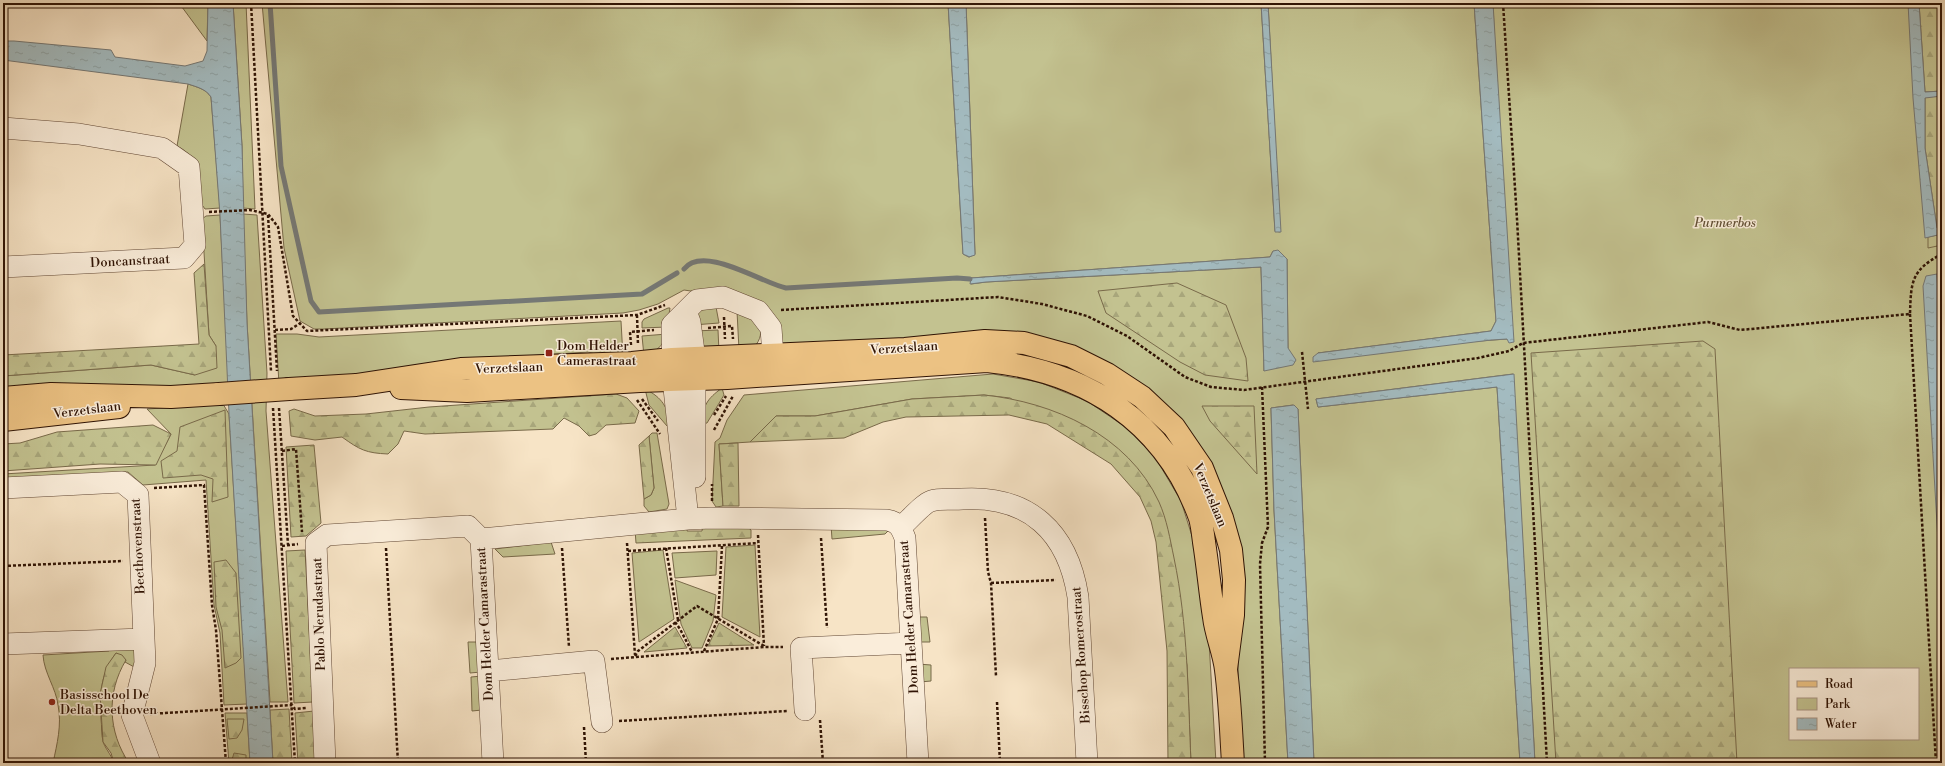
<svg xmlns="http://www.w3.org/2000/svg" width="1945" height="766" viewBox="0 0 1945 766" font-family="'Libre Bodoni',serif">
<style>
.green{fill:#c3c290;stroke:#796a4a;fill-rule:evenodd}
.forest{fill:url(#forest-firs);stroke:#796a4a}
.water{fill:url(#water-ripples);stroke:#757875}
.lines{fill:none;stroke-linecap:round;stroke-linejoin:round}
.stream{stroke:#757875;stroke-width:5}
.minor-casing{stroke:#614734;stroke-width:22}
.major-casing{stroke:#2f1304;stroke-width:24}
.path{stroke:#2f1304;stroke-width:2.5;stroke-dasharray:3 2;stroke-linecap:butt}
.minor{stroke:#faedda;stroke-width:21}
.major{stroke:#ecc283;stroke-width:22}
.major-bridge-casing{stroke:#2f1304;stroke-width:24;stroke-linecap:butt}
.major-bridge{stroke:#ecc283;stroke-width:22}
.poi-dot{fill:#8f2418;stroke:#faedda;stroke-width:1.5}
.labels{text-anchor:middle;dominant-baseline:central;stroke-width:3;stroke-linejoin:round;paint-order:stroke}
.park-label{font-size:13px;font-style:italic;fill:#635035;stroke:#faedda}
.street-label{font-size:13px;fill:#2f1304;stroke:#faedda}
.poi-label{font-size:13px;fill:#2f1304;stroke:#faedda;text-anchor:start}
</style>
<defs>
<pattern id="forest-firs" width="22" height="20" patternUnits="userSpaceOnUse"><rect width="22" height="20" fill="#c3c290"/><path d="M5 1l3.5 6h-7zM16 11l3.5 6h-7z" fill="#a8a67b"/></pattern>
<pattern id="water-ripples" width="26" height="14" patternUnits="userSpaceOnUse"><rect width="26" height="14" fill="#a3bbc0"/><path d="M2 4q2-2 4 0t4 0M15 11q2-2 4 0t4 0" fill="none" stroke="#8da0a3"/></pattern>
</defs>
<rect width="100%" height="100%" fill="#f7e4c6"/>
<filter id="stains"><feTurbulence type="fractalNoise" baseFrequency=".005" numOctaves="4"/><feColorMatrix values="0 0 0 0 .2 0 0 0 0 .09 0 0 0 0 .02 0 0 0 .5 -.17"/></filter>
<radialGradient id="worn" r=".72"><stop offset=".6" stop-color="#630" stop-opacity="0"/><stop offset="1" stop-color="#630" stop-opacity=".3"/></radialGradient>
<path class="green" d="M179,3H208L207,41Z
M233,3H246L255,209L243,208L242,146Z
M262,3H948L963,254L969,257L975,254L966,3H1261L1275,231L1280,232L1268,3H1474L1496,321L1491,331L1318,353L1507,339L1493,3H1942V763H1535L1513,374L1316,399L1318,407L1497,387L1520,763H1314L1298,409L1293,405L1271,408L1274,510L1288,763H1240L1236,557L1195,449L1065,353L784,354L779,329L704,293L684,290L658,304L639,310L623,313L324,329H314L300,321L284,248ZM1273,251L1287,259L1288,348L1264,371L1261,267L986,282L971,284V278L1270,257ZM1790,669H1918V739H1790Z
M188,84C197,87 206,89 211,97L220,208L205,209C189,190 214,166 177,146Z
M243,214L257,215L267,373L266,411L288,702H270L247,323Z
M220,215L229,387L3,392V376L151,365L195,375L216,346L209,335L202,219L206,216Z
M716,307L719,323L693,325L696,311Z
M668,308H670L667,327L642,328V322L644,319Z
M737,311C752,317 769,326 756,345L739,350Z
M621,321L623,357L610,358L588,352L511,357L279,384L276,334H297L319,337Z
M718,330L719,352L701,346L694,331Z
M667,334C662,347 657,351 644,356L642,336Z
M993,374L1039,382L1087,401L1127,428L1155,457L1181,501L1197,552L1209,641L1216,763H1191L1187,665L1146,480L1010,398L984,395L912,399L815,416H776L750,442L719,444L723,506L716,507L712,501L715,442L720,438L727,420L744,395Z
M722,388L724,395L707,423L702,424C703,405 707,399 722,388Z
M645,389C663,398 667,407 671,425L667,426L649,405Z
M223,404L229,414L247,704L224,705L220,633L214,605L206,480L143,485L128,472L3,478V474L155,465L171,434L147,409Z
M652,433H657L669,504L667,509L649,512L644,506V499L651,495L654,488L649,436Z
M831,525L890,529L885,534L832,539Z
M551,542L555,554L503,557L495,549Z
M755,545L760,637L722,617L726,547Z
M663,550L674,619L639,642L632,553Z
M717,551L716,575L675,578L672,553Z
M675,580L716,595L713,621L702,648H692L681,624Z
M916,617H927L930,642H918Z
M468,642H480L481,672L470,673Z
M117,643L135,647L136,668L125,662L126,660L116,653C100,676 100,692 101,719C102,726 101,734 103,741C104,747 111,754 114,763H53C57,744 62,725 58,705C56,688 44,673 43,655L109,651Z
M918,664L931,665V681L920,682Z
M482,676V710L472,711L471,677Z
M225,713H247L250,763H229Z"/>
<path class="forest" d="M1919,3H1942V91L1925,92Z
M1942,96V228H1937L1925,148V97Z
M1942,234V245L1928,248V237Z
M204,264L209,335L216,346L217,368L195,375L151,365L3,376V355L199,344L194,273Z
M1177,283L1226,305L1246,358L1248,381L1205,375L1180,362L1106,313L1098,291Z
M1703,341L1715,349L1737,763H1556L1531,353Z
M616,394L627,398L639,411L635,423L606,425L596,434L589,436L579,426L564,418L553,429L425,434L404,431L398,444L388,454C366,453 360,450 342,437L315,440L291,436L289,411L294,409L315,416L366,414L429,407Z
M984,395C1053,402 1128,435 1159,502C1167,520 1170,539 1174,558C1188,625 1188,695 1191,763H1168L1167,651L1156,542L1151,521L1140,497L1111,464L1047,424L1009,415L906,417L883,422L844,438L750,442L776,416H815L912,399Z
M1202,406H1254L1257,474L1210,421Z
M225,410L228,497L212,502L213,479L201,475L163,478L161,461L177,451L180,427Z
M153,425L171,434L156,465L100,464L3,471V444L20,443L57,432Z
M649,436L654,488L651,495L644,499L639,445Z
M738,443L739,506H723L719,444Z
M314,445L321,523L306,536L291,537L286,447Z
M703,523L744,524L751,530V538L636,543L635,530L688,524L687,531H702Z
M305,550L313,702L294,703L286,551Z
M226,560L236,573L241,658L236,663L225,668L222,630L216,607L214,562Z
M719,623L754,645L708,646Z
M675,627L687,648L644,652Z
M116,653L122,655L126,660C106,693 108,732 129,763H114L111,753L103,742L100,694L106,667Z
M289,709L292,763H273L270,710Z
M314,711L318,763H298L295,713Z
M227,719H244L242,730L237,738L229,739Z
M234,753L246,755V763H231Z"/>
<path class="water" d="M208,3H233L242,146L247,323L273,763H250L229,414L220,215L211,97C206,89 197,87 188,84L3,60V41H14L111,50L115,57L185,66L203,61L207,51Z
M948,3H966L975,255L969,257L963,254Z
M1261,3H1268L1281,232H1275Z
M1474,3H1493L1514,342L1509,343L1507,339L1491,340L1313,362V357L1318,353L1491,331L1496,321Z
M1908,3H1919L1925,92L1942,91V96L1925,98V148L1937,228H1942V234L1925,238L1913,98Z
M1278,250L1287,259L1288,348L1296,360L1293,365L1264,371L1261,267L986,282L970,284L971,278L1270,257L1273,251Z
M1937,274L1941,349L1942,609L1923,286L1926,276Z
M1514,374L1535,763H1520L1497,387L1318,407L1316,399Z
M1294,405L1298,409L1314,763H1288L1274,510L1271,408Z"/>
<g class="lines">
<path class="stream" d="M270,3L281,166L311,301L319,312L642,294L677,273
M684,269C703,244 762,283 786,288L957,278L970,279"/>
<g class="minor-casing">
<path id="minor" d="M3,128L79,134L162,148L189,167L195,245L184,258L3,267
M686,311L690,322L695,359V477
M3,488L122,482L138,495L145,663L132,715L150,763
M688,519L673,379L672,325L697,300L723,297L758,311L771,328L773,356
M901,527C908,521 924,503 931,501C940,498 952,500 962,499C1029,495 1068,532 1078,597L1087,763
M3,644L143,639
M488,671L594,661L602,722
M805,710L801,648L911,643
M325,763L316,543L327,535L468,526L481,539
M493,763L481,539L688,519L711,518L887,520C898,522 901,527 905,538L918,763"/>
</g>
<g class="major-casing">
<path id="major" d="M401,388L467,391L640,381L727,378L987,361C1086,371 1165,421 1200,518C1202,525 1203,534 1204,542C1208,567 1210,592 1214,617C1216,635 1224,652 1226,670C1230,700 1231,732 1233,763
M289,389L356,385L461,369L632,363L672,359L905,349L985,341L1024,343L1071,356L1107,374L1142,397L1174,427L1202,468L1222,518L1231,550L1234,580L1233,615L1226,669
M3,398L51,394L171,397L219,394
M3,420L119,407"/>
</g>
<path class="path" d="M251,3L271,371
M1503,3L1517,219L1547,763
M209,212L250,210L268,214L278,227L293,316L307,331L637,315L665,305
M268,215L277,371
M781,310L998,297L1042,304L1087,316L1127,336L1185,377L1211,387L1244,390L1478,358L1509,351L1523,343L1708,322L1740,330L1910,314C1911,282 1911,270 1942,254
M1910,314L1936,763
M637,315L638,345
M724,317L725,339
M708,328L732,326L733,339
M275,330L291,329L299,324
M631,345L630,332L654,330
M1302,352L1308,409
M1262,387L1268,527L1262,543L1260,564L1265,763
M642,399L658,421
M637,400L660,434
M273,408L295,763
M279,408L288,545
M714,415L726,396
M714,430L733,396
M282,451L296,449L302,532
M154,488L204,485L212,605L216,630L226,763
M712,501V484
M985,518L988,572L991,583L996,676
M758,535L764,646
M821,538L827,628
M627,543L635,655
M282,546L298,544
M386,548L398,763
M562,548L569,647
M666,548L678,620
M628,551L758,543
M3,566L123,561
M991,583L1056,580
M675,622L680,629L692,652
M704,651L718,619L722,546
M635,656L638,651L697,606L764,646
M611,659L764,647H783
M997,702L1000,763
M150,714L292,705L295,709L306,708
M820,720L823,763
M619,721L787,711
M584,727L586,763"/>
<use href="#minor" class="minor"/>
<use href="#major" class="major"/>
<g class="major-bridge-casing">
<path id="major-bridge" d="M219,394L289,389"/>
</g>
<use href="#major-bridge" class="major-bridge"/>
</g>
<g class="poi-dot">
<rect x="545" y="349" width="8" height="8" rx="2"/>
<circle cx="52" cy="702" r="4"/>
</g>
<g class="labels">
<g class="park-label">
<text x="1725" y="223">Purmerbos</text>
</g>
<g class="street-label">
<text transform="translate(130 261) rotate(-3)">Doncanstraat</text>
<text transform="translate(904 348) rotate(-4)">Verzetslaan</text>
<text transform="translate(509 368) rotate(-2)">Verzetslaan</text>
<text transform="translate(87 410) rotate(-7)">Verzetslaan</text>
<text transform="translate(1210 495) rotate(67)">Verzetslaan</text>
<text transform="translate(138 546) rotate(-93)">Beethovenstraat</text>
<text transform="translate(319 614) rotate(-92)">Pablo Nerudastraat</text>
<text transform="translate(909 617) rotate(-94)">Dom Helder Camarastraat</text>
<text transform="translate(485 624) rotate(-93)">Dom Helder Camarastraat</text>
<text transform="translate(1081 655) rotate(-94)">Bisschop Romerostraat</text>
</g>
<g class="poi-label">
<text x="557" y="346">Dom Helder<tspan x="557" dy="15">Camerastraat</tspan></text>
<text x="60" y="695">Basisschool De<tspan x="60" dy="15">Delta Beethoven</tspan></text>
</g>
</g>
<rect width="1945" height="766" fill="none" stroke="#f7e4c6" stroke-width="16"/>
<rect x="4" y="4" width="1937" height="758" fill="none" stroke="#2f1304" stroke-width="2"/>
<rect x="8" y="8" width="1929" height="750" fill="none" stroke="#2f1304"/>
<rect x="1789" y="668" width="130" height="72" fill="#faedda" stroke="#a99684"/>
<rect x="1797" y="681" width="20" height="6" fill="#ecc283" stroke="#a99684"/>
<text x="1825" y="688" font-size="12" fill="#2f1304">Road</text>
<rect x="1797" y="698" width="20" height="12" fill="#c3c290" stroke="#a99684"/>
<text x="1825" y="708" font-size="12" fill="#2f1304">Park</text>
<rect x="1797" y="718" width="20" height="12" fill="url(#water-ripples)" stroke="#a99684"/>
<text x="1825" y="728" font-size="12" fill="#2f1304">Water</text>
<rect width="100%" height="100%" filter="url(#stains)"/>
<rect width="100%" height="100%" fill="url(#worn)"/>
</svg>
